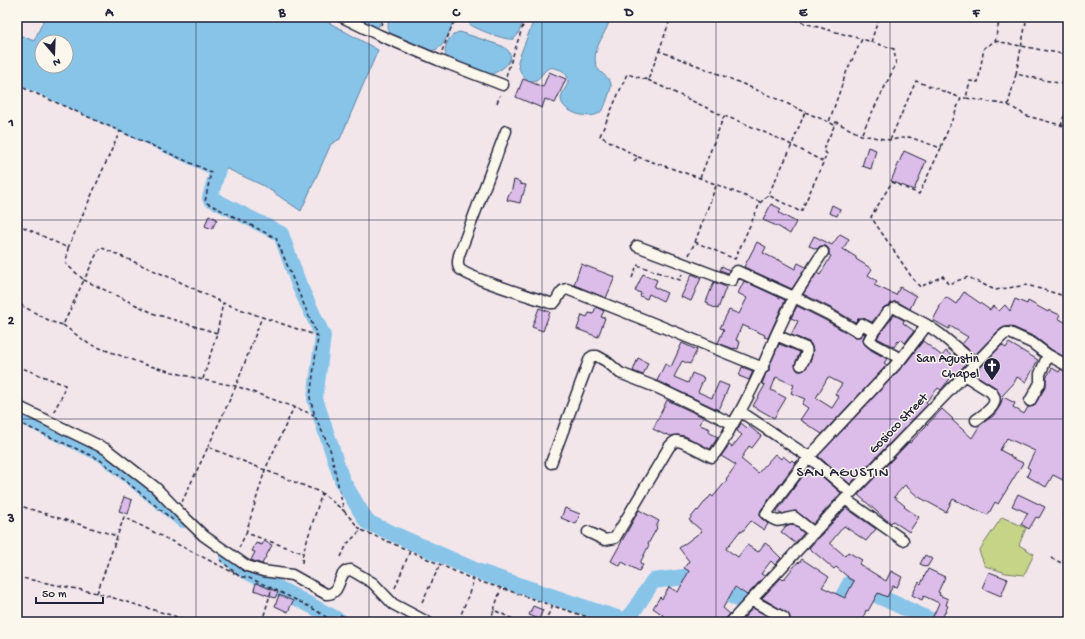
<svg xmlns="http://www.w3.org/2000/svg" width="1085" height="639" viewBox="0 0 1085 639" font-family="'Gochi Hand',sans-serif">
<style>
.green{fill:#c6d488;stroke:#747b62}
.water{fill:#88c4e8;stroke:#5f83a3;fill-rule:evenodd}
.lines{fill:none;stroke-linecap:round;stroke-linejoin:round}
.river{stroke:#88c4e8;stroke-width:16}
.building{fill:#dcbdea;stroke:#22223b;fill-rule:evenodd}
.minor-casing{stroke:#22223b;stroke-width:13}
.path{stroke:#22223b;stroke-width:1.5;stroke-dasharray:4 3;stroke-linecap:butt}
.minor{stroke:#fbf7ec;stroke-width:10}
.grid{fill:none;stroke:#22223b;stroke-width:1;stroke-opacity:0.55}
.labels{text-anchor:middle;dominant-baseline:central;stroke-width:3;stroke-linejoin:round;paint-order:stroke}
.poi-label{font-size:13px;fill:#22223b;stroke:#fbf7ec;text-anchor:end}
.street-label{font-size:13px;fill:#22223b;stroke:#fbf7ec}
.quarter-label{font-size:15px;letter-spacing:1px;fill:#22223b;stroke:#fbf7ec}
.neatline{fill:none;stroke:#22223b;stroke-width:1.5}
.grid-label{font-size:13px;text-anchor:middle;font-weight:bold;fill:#22223b}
</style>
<rect width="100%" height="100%" fill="#f2e6eb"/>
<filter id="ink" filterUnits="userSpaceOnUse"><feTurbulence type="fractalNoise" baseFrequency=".025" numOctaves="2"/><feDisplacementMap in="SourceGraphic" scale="8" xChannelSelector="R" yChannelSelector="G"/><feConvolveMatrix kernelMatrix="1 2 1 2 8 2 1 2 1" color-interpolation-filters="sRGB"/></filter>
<g filter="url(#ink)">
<path class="green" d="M1002,517L1026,528L1019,545L1034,554L1024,575L1006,573L985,566L979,551Z"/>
<path class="water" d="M45,17H67L77,20L79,17H319L378,50L340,139L331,144L301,211L264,186L17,71V34L34,41ZM42,42H66V66H42Z
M348,17H382L379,26L374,29Z
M389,17H453C453,25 446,42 440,47C436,50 432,51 428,51L391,35C387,30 388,24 389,17Z
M467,17H524C522,23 519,37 513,39C507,41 476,29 471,25C468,23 467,21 467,17Z
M535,17H608L609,22C605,34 595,46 595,59C595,75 612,75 611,86C611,90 608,96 607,100C605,105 604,110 599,113C590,120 562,113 561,99C561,92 569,86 568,79C567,74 563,70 558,69C544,64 545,75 536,80C525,85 518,70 518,61Z
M460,32L502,46C522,57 502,71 489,75L447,60C442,49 448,34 460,32Z"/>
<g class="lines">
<path class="river" d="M17,75L218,169L210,198L281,234L299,285L323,336L315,399L342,480L367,522L477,571L601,613L627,621L653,581L692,576L762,611
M17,414L104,455L183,520
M227,556L246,571L342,622
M829,622L850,583L935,622"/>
</g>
<path class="building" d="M549,72L566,79L555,103L545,99L542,108L516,97L523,79L543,87Z
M868,147L876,150L871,169L862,166Z
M904,151L926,161L914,190L891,181Z
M514,180L520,182V184L526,185L523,195H522L520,203L507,200L509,193H511Z
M771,204L781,209L779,213L796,222L790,234L779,227L763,220Z
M832,205L840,209L837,216L829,213Z
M209,215L217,219L212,229L205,226Z
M840,234L849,239L843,249L856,257V259L872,269L868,275L877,281L874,285L896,295L900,287L916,296L910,309L898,302H894L891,303L889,306H886L883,308L872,322L862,318H859L855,322L831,308L803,294L817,273L820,275L831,256L829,255V249L826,246H820L817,249L809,246L814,236L832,245Z
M757,242L766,247L763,253L777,260V259L795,269L798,263L806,267L792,289L744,267Z
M581,264L615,277L606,298L574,285Z
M722,266L729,270L728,273L720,270Z
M643,274L657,280L654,287L667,293L663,301L649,294L647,299L640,296L641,293L635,291Z
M692,274L701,278L691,301L681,297Z
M744,281L785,300L768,338L764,337L765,335L742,325L736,340L740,342L738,349L734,348V349L718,343L724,329L720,328L729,310L739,314L747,298L738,293Z
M714,282L726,287L718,309L708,305L709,303L706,302Z
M964,292L990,310L993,306L999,311L1005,305L1010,311L1015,299L1027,304L1028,301L1048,312L1049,310L1060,315L1058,318L1068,324V359L1052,350L1035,337L1010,326L1002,328L997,332L975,355L962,344L968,337L950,326L949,329L933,320L940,307L939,306L946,297L956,304Z
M797,306L825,320L854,337H860L864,333H865L863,339L865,345L871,350L887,359L884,363L887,365L822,434L800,420L808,408L802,404L805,399L791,393L794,385L776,377L771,390L786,398L774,418L753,406L765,385L762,384L766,373L769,371V367L779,344L800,352L795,364L796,368L798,371H801L804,370L811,360L813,350L811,344L809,342L791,335L798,321L791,318ZM828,377L842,384L835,394L839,397L832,408L816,398Z
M596,307L604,311L601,317L605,318L598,337L577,329L582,315L587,317L589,313L593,314Z
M539,308L550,312L543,331L532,327Z
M894,315L904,320L903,323L914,331L905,343L901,339L899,342L898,341L894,347L877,338Z
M923,341L942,356L946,351L953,357L954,354L966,364L959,371L958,370L953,376H952L941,390L938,388L926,402L928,404L850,484L818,456L906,363Z
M682,343L697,350L690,364L682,361L674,377L688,383L692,373L704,378L698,392L712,398L719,382L729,386L719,410L657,381L665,364L671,367Z
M1009,343L1038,360L1026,382L1017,377L1014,383L1001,397L999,393L995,387L974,374L1002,345L1006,348Z
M638,358L648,363L643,375L633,371Z
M742,367L753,371L749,380L739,376Z
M1052,368L1059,372L1061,369L1068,372V476L1065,481L1053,475L1046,487L1027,476L1030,469L1027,467L1035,451L1007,438L1000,450L1011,456L1010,457L1023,463L998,504L995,502L988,515L953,499L946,512L917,496L905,485L894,497L905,506L904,507L919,517L909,532L893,521L891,523L884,518L858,495L909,442L910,443L942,409L953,419L952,420L972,438L980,425L993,416L996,412L1000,406L1003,397L1015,403L1013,407L1024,414L1028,407L1034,406L1046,386V378Z
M667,400L703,417L700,425L710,429L708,432L718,437L710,449L685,436L677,435L671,436L666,434L665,435L653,429Z
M741,423L747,428L749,426L761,436L752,448L749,446L741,459L758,473L775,454L781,459L783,456L790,462L792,460L795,463L798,460L761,510L760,514V517L768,524L764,530L751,521L742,532L740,531L726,549L738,557L747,545L758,552L765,543L772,548V549L781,558L775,565L771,561L761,574L765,576L747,595L735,587L723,608L730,614L726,618L725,622H658L663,615L653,608L660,597L662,599L669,587L678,592L689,571L684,568L689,561L679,548L702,531L689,520L697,510L698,511L707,499H708L711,495L713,497L727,480L726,479L736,465L721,456L729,445L732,447L742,435L737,431Z
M810,466L841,493L813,524L796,511L781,514L777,511Z
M1018,494L1045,507L1039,518L1036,517L1029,529L1021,524L1028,513L1012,506Z
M124,497L132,500L128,514L119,511Z
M565,508L580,514L576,524L561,518Z
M846,508L876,529L866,541L844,526L830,543L845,556L848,552L862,560L859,564L886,581L891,571L902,577L897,587L893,586L887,597L878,593L868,611L866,610L862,622H789L790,617L787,613L762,598L781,578L783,580L798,562L799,563L802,559L829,577L822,587L845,598L854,581L848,578V577L836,567L834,569L809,548Z
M639,510L659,521L656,527L657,528L648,544L649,545L640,563L643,565L639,571L622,562L620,566L611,561Z
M792,524L804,533L795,543L781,532L786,526Z
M264,541L272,545L262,564L251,560L255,552L252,551L256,543L262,545Z
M925,555L932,559L927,567L920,564Z
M928,569L945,577L938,592L940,593L939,595L948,599L946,605L948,606L940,622L932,619L939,603L924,596L922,600L912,595L919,582L921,584Z
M989,572L1008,579L1001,596L982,588Z
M256,583L278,592L275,598L254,590Z
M279,595L293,601L288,612L275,606Z
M533,606L543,610L539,619L529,615Z
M753,608L778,622H740Z"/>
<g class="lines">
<g class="minor-casing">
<path id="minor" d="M342,17L379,35L438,60L503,85
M506,131L459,255C458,259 457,264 459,268C464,277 536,298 550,303H554C559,299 559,290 567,289L650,322L763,368
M637,246L727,280H732L735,272L737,271L794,297L776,335L806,348C808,354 804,360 801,365
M823,252L794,297L828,314L857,331L862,324L874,331
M895,308L927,325
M888,312L874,331L869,340L874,344L901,359
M964,375L991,392C1002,404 985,413 976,420
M1030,401L1040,383V374L1048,355
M17,406L106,449L156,488L179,512L204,536L247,566L263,571L292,575L326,594C343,595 336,570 351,570L373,583L393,604L427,622
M741,412L809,457L851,493
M551,463L590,358L593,356H597L606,361L620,373L658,388L733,424
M845,499L903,540
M588,532L605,540L615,538L669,447C671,445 673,442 676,441C682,440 705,454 712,457C720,449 725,438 730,429C748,399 763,367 776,335
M814,533L794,517C779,520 779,525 766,514L809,457L901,359L927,325L940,334L975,363
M751,600L784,618
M731,622L845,499L1001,337L1006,333H1010L1032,343L1048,355L1068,366"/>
</g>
<path class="path" d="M658,17L669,20
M788,17L804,23L861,39
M1000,17L995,41L984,48L978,82L970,81L966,98L1008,105L1027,116L1068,127
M1058,17L1068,20
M381,25L384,17
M995,41L1068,55
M871,42L879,17
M442,51L456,17
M659,51L671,17
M1016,74L1027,17
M506,76L526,17
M648,80L724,116L741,122L784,141L824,162
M17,85L211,172L205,202L276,238L295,284L318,337L310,398L315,416L330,449L344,511L322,493L208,447L182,502
M497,103L500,95
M1008,105L1016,74L1068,85
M805,112L829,122
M834,125L829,122L846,73L862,39L894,49L896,64L861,135
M1061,126L1068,103
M890,140L916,81L961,98
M941,147L961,98H966
M638,157L700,178L760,202
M634,161L638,157L600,136L627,74L648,80L659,51C708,69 757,89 805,112L789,152L768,195
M700,178L724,116
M17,224L68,248L66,264L84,280L63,325L52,322L17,303
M695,242L716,186
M68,248L120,131
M689,255L695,242L735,259L760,203L768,195L801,212L827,154L823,150L836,122L861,135L890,140L909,137L941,148L919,194L892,182L871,217L913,279L920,287L943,276L948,284L968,277L995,290L1027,285L1068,297
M632,278L637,265L680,280L682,274
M63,325L89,344L146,365L203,380L236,386L294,407
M217,333L155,314L84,280L100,247L178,281L223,303
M17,366L65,385L62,396L53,413
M203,379L217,333L223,303L262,317
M17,422L99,459L173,520
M208,447L236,386L262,317L318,336
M17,505L117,536
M344,511L361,530
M1063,515L1068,517
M246,533L265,470L294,407L314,415
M239,548L246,533L303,553
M341,557L347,544L361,530L410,551L474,580L501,588L553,606
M1051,558L1068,566
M220,560L240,577H247L272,588L312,608L334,622
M302,563L303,553L322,493
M17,577L97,593L194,622
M395,588L410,551
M97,593L124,517L238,575
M422,602L440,565
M494,610L501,588
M340,615L352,622
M459,620L474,580
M490,621L494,610L519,622
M262,622L272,588
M544,622L553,606L603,622"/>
<use href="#minor" class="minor"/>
</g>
</g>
<path class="grid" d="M196,17V622M369,17V622M542,17V622M716,17V622M890,17V622M17,220H1068M17,419H1068"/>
<defs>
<g id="church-pin" transform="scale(0.9)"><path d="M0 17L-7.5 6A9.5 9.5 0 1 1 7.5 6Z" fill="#22223b" stroke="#fbf7ec"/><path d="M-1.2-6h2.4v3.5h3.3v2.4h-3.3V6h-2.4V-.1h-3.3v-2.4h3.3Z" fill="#fff"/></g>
</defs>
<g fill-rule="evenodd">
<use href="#church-pin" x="992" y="366"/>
</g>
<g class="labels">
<g class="poi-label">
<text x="979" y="359">San Agustin<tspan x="979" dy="15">Chapel</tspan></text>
</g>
<g class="street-label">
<text transform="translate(899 424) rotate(-46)">Gosioco Street</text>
</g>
<g class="quarter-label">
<text x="843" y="473">SAN AGUSTIN</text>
</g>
</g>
<rect width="1085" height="639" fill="none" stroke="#fbf7ec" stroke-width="44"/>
<g transform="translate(54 54) rotate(161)"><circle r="19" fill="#fbf7ec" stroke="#a4a2a5"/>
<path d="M0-3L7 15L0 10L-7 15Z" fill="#22223b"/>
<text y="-6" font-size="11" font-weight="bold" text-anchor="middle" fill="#22223b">N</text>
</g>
<path d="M36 597v6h67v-6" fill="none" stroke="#22223b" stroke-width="2"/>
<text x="42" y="597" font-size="12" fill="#22223b" stroke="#fbf7ec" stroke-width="3" paint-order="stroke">50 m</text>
<rect x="22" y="22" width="1041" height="595" class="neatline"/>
<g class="grid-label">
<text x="109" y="16">A</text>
<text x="282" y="16">B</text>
<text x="456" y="16">C</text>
<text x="629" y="16">D</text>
<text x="803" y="16">E</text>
<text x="976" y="16">F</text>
<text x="11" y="126">1</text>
<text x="11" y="324">2</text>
<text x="11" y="522">3</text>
</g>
</svg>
